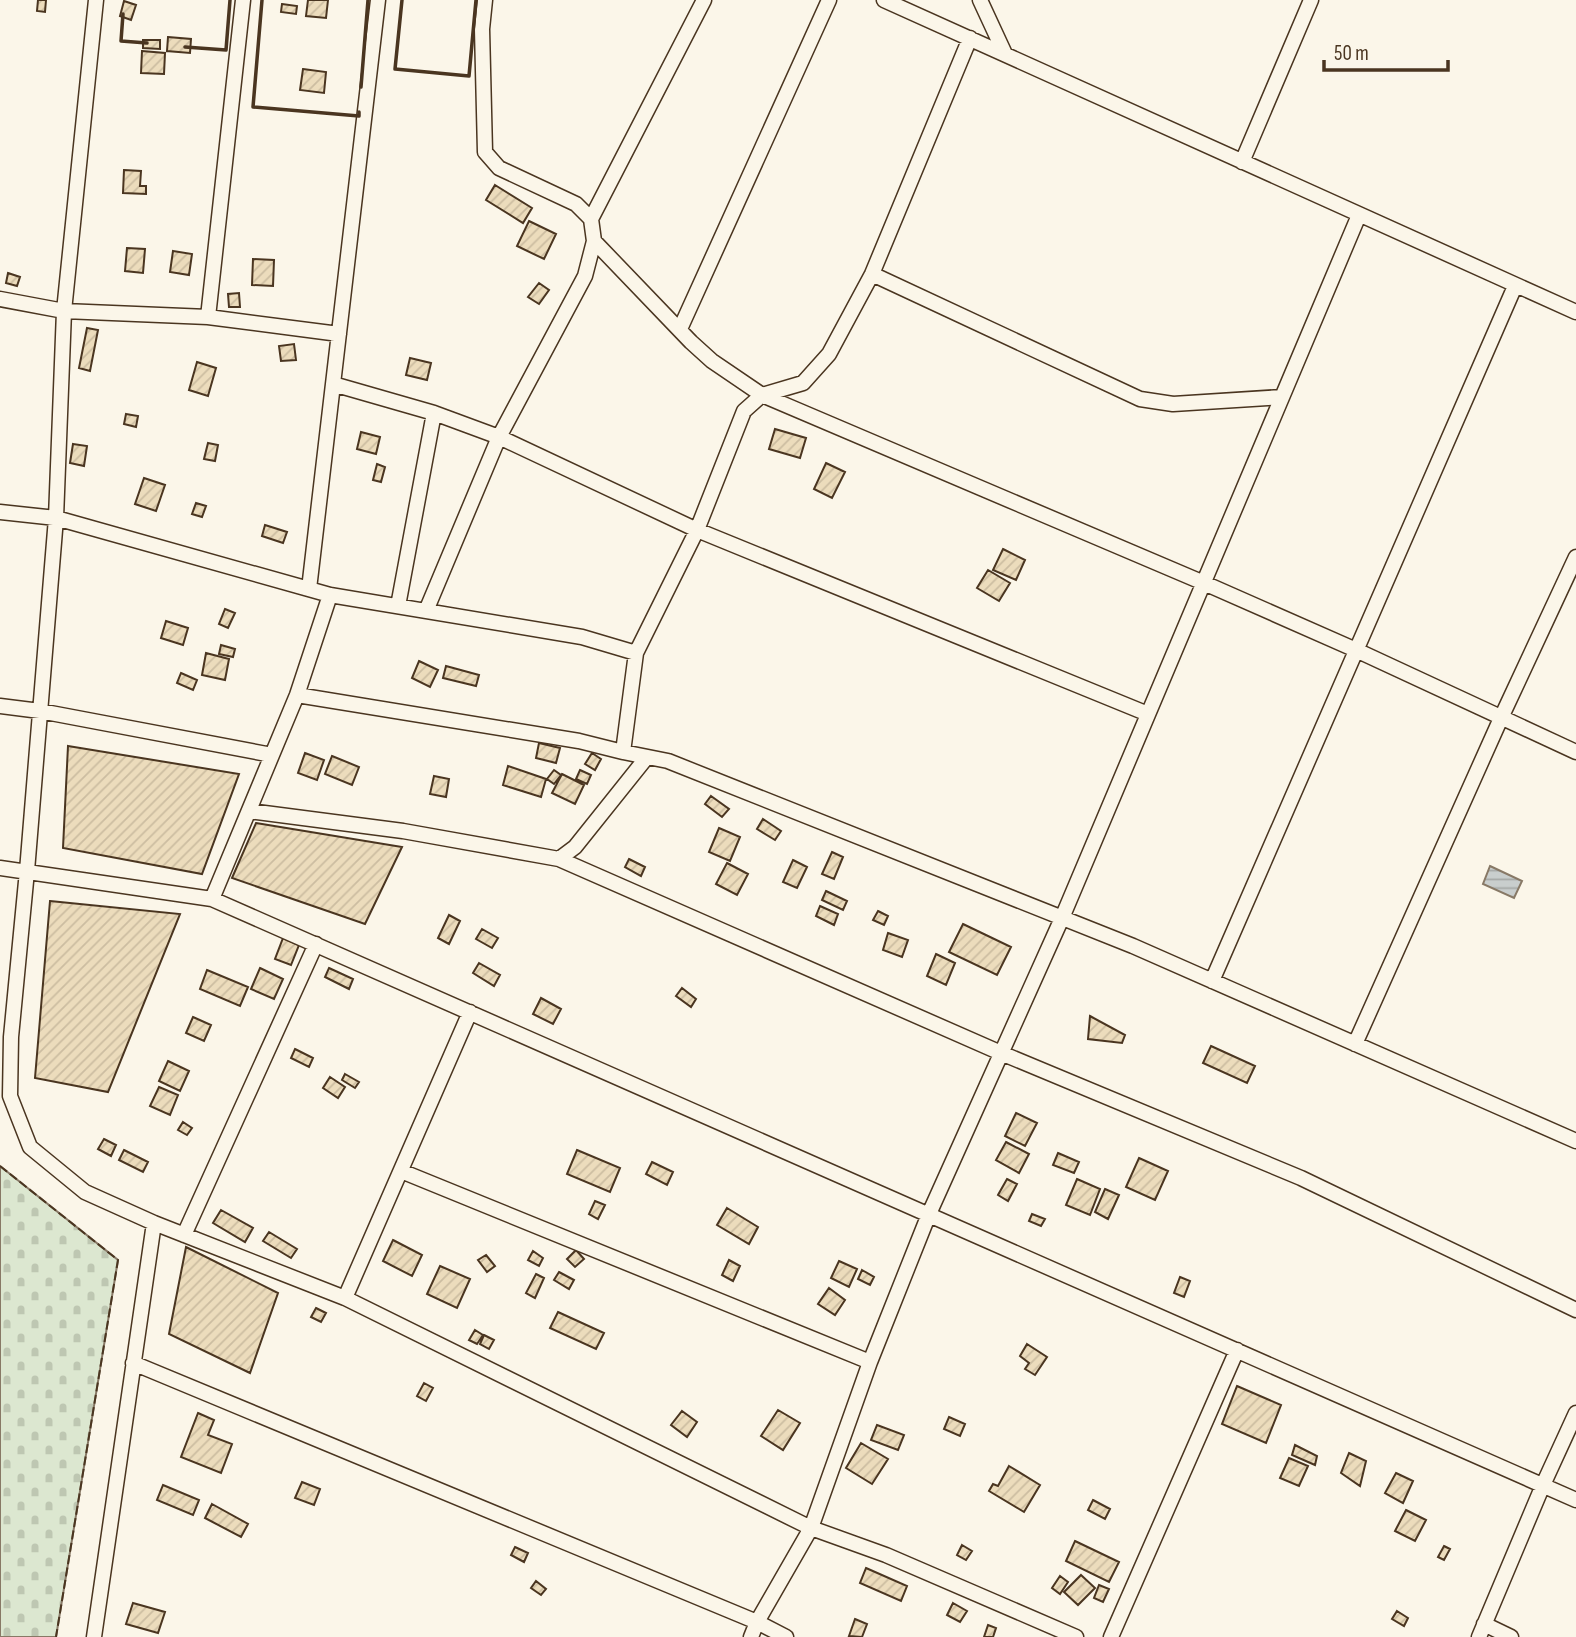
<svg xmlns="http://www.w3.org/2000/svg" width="1576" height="1637" viewBox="0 0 1576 1637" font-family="'Sofia Sans Condensed',sans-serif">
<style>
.cemetery{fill:url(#cemetery-stones);stroke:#887966;stroke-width:2}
.water{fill:url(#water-rules);stroke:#887966;stroke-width:2}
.building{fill:url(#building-hatch);stroke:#4a3520;stroke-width:2}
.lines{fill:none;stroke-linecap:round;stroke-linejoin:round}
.street-casing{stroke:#4a3520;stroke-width:17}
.street{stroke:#fbf6e9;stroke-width:14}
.fence{stroke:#4a3520;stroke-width:2;stroke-dasharray:9 3.5;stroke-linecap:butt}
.wall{stroke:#4a3520;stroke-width:3.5}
</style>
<defs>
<pattern id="cemetery-stones" width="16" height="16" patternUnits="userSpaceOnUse" patternTransform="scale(1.75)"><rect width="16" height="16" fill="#dce7d0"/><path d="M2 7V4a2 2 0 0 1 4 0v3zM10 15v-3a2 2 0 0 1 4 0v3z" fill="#bec7b2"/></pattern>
<pattern id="water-rules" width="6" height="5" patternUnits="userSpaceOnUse" patternTransform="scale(1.75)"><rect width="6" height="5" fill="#c9cecd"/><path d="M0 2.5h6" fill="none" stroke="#a5a8a6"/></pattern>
<pattern id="building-hatch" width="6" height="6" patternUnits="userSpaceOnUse" patternTransform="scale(1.75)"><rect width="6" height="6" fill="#ecdcbc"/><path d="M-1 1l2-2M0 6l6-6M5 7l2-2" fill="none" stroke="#ccbda1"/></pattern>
</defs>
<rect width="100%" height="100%" fill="#fbf6e9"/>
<path class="cemetery" d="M0,1166L118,1260L56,1637H0Z"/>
<path class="water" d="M1490,866L1522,881L1514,898L1483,884Z"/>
<path class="building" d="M38,0H46L45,12L37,11Z
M308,0H328L326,18L306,16Z
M124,1L136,5L131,20L120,16Z
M282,4L297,6L296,14L281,12Z
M168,37L191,39L190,53L167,51Z
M143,40H160V49L143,48Z
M142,51L165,53L164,74L141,73Z
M303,69L326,72L324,93L300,90Z
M124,170L141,171L140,186H146V194L123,193Z
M495,185L532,208L523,223L486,200Z
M529,221L556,234L544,259L517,246Z
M127,248L145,249L143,273L125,271Z
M173,251L192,254L189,275L170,272Z
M253,259L274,260L273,286L252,285Z
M8,273L20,277L17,286L6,283Z
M539,283L549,290L539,304L528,297Z
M239,293L240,307H229L228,294Z
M87,328L98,330L90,371L79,368Z
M294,344L296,360L281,361L279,346Z
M410,358L431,363L427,380L406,375Z
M197,362L216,368L208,396L189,390Z
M126,414L138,416L136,427L124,424Z
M775,429L806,438L800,458L769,449Z
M361,432L380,437L376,454L357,449Z
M208,443L218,445L215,461L204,459Z
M73,444L87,446L84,466L70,463Z
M826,463L845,472L832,498L814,489Z
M377,464L385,467L381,482L373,480Z
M144,478L165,485L156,511L135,504Z
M196,503L206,506L202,517L192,514Z
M265,525L287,532L283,543L262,536Z
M1003,549L1025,560L1016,580L993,570Z
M988,570L1010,583L999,601L977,588Z
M225,609L235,613L228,628L219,624Z
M166,621L188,628L183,645L161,638Z
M221,645L235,649L233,657L219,654Z
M206,653L229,659L225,680L202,675Z
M419,661L438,670L430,687L412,678Z
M446,666L479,675L476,686L443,678Z
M181,673L197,680L193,690L177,683Z
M539,743L560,748L556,763L536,758Z
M68,746L239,774L202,874L63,848Z
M305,753L324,760L317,780L298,773Z
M592,753L601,759L595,770L585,764Z
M332,756L359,767L352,785L325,774Z
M508,766L546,779L541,797L503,785Z
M554,770L561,775L554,784L547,779Z
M580,770L591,775L587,784L576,779Z
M562,774L584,785L575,804L552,793Z
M434,776L449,779L446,797L430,794Z
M711,796L729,809L722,817L705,804Z
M763,819L781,831L775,840L757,829Z
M256,823L402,847L365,924L232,878Z
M719,828L740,837L730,861L709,852Z
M832,852L843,857L834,879L822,874Z
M629,859L645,867L641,876L625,867Z
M793,860L807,867L797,888L783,882Z
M727,863L748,874L737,895L716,884Z
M826,891L847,901L843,910L822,900Z
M50,901L180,914L108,1092L35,1078Z
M820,906L838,914L834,925L816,916Z
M878,911L888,916L884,925L873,920Z
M449,915L460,921L449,944L438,938Z
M963,924L1011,947L997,975L949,952Z
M482,929L498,938L492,948L476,939Z
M888,933L908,940L902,957L883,950Z
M283,938L299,945L291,965L275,959Z
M936,954L955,963L946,985L927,976Z
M479,963L500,975L494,986L473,973Z
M260,968L283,979L274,999L251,989Z
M329,968L353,979L349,989L325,977Z
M207,970L248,987L240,1006L200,989Z
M682,988L696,999L691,1007L676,996Z
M541,998L561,1009L553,1024L533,1014Z
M1090,1016L1125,1035L1122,1043L1088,1039Z
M193,1017L211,1025L204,1041L186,1033Z
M1211,1046L1255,1066L1247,1083L1203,1063Z
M295,1049L313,1058L309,1067L291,1058Z
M168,1061L189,1071L180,1091L159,1081Z
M345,1074L359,1082L355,1088L342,1080Z
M330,1077L345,1087L338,1098L323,1088Z
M159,1087L178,1095L170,1115L150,1106Z
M1016,1113L1037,1123L1025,1146L1005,1136Z
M183,1122L192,1128L187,1135L178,1130Z
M104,1139L116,1145L111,1156L98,1149Z
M1006,1142L1029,1154L1019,1173L996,1160Z
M124,1150L148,1162L143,1172L119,1160Z
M577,1150L620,1168L610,1192L567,1174Z
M1058,1153L1079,1162L1074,1173L1053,1165Z
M1139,1158L1168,1171L1155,1200L1126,1187Z
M652,1162L673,1172L667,1185L646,1174Z
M1007,1179L1017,1184L1008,1201L998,1195Z
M1077,1179L1100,1189L1090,1215L1066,1205Z
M1105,1189L1119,1195L1108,1219L1095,1212Z
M595,1201L605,1205L598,1219L589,1214Z
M727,1208L758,1227L749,1244L717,1225Z
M221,1210L253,1228L245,1242L213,1223Z
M1032,1214L1045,1219L1041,1226L1029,1221Z
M269,1232L297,1249L291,1258L263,1241Z
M393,1240L422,1255L412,1276L383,1261Z
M186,1247L278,1293L250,1373L169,1334Z
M576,1250L584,1259L575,1267L567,1259Z
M533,1251L543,1258L539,1266L528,1260Z
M486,1255L495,1266L487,1272L478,1260Z
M729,1260L740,1266L733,1281L722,1275Z
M839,1261L857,1269L849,1287L831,1278Z
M440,1266L470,1279L457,1308L427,1294Z
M862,1270L874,1277L870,1285L858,1279Z
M559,1272L574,1280L569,1289L554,1280Z
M536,1274L544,1278L535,1298L526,1293Z
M1180,1277L1190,1281L1184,1297L1174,1293Z
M829,1288L845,1300L835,1315L818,1304Z
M316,1308L326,1313L321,1322L311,1317Z
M558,1312L604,1333L596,1349L550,1328Z
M475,1330L483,1335L477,1344L469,1340Z
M484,1335L494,1340L489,1349L480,1344Z
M1027,1344L1047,1357L1035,1375L1025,1369L1029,1363L1020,1356Z
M424,1383L433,1388L426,1401L417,1396Z
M1237,1386L1281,1405L1266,1443L1222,1424Z
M778,1410L800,1423L783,1450L761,1436Z
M682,1411L697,1422L687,1437L671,1425Z
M198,1413L214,1420L208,1435L232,1444L221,1473L181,1457Z
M949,1417L965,1424L960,1436L944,1429Z
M877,1425L904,1435L898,1450L871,1440Z
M861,1443L888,1459L872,1484L846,1468Z
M1295,1445L1317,1456L1315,1465L1292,1455Z
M1349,1453L1366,1461L1360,1486L1341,1473Z
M1289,1458L1308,1466L1299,1486L1280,1478Z
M1009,1466L1040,1485L1024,1512L989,1491L993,1484L998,1486Z
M1396,1473L1413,1481L1403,1503L1385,1493Z
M302,1482L320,1489L314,1505L295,1498Z
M163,1485L199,1500L193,1515L157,1500Z
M1093,1500L1110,1509L1105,1519L1088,1510Z
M212,1504L248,1524L241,1537L205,1518Z
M1406,1510L1426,1520L1415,1541L1395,1531Z
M1075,1541L1119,1562L1109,1582L1066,1561Z
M962,1545L972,1551L966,1560L957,1555Z
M1444,1546L1450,1549L1444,1560L1438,1557Z
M515,1547L528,1553L524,1562L511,1555Z
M866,1568L907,1586L901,1601L860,1583Z
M1081,1575L1095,1588L1078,1605L1064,1592Z
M1060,1576L1068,1582L1060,1594L1052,1588Z
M536,1581L546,1589L541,1595L531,1588Z
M1099,1585L1109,1589L1103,1602L1094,1598Z
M133,1603L165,1612L158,1633L126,1624Z
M953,1603L967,1611L960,1622L947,1615Z
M1397,1611L1408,1618L1404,1626L1392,1619Z
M855,1619L867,1624L862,1637L849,1636Z
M988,1625L996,1628L993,1637H984Z"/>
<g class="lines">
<g class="street-casing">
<path id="street" d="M96,0L64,311L56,518L27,871L11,1037L10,1096L30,1147L85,1192L154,1223L345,1298L811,1528L886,1555L1076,1637
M884,0L1576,312
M980,0L1005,54
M1242,162L1311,0
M591,219L704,0
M594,241L691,342L712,361L762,395L1204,583L1356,650L1576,752
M872,274L1140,399L1173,404L1282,397
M0,299L64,311L208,317L339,334
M208,317L243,0
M680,329L829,0
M333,384L434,413L499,437L697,530L1148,714
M0,512L56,518L330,595L582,637L636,653
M309,589L378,0
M398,606L434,413
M426,611L499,437L585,276L594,241L591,219L576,204L499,168L485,152L482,29L485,0
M297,695L579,741L623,752L668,761L1133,946L1576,1141
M0,706L40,711L272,755
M623,752L636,653L697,530L744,411L762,395L803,383L829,354L872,274L970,38
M249,811L403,831L559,859L575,847L647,757
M559,859L1001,1053L1301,1178L1576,1310
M0,868L212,899L1576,1500
M212,899L297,695L330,595
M1212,981L1515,286
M1355,1044L1501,718L1576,557
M401,1171L870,1362
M184,1235L316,944
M345,1298L470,1012
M133,1363L757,1622L751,1637
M1484,1624L1511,1637
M94,1637L154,1223
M786,1637L757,1622L811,1528L870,1362L929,1214L1062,918L1359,215
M1111,1637L1237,1350
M1479,1637L1543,1485L1576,1413"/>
</g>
<use href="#street" class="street"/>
<path class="fence" d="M0,1166L118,1260L56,1637"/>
<path class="wall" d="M262,0L253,107L359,116V112
M402,0L395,69L469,76L476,0
M123,14L121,41L147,43
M185,47L226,50L230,0
M361,87L368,0"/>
</g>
<path d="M1324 60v10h124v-10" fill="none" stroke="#4a3520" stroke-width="3.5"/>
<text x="1334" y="60" font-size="21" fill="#4a3520" stroke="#fbf6e9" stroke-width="5" paint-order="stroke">50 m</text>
</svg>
